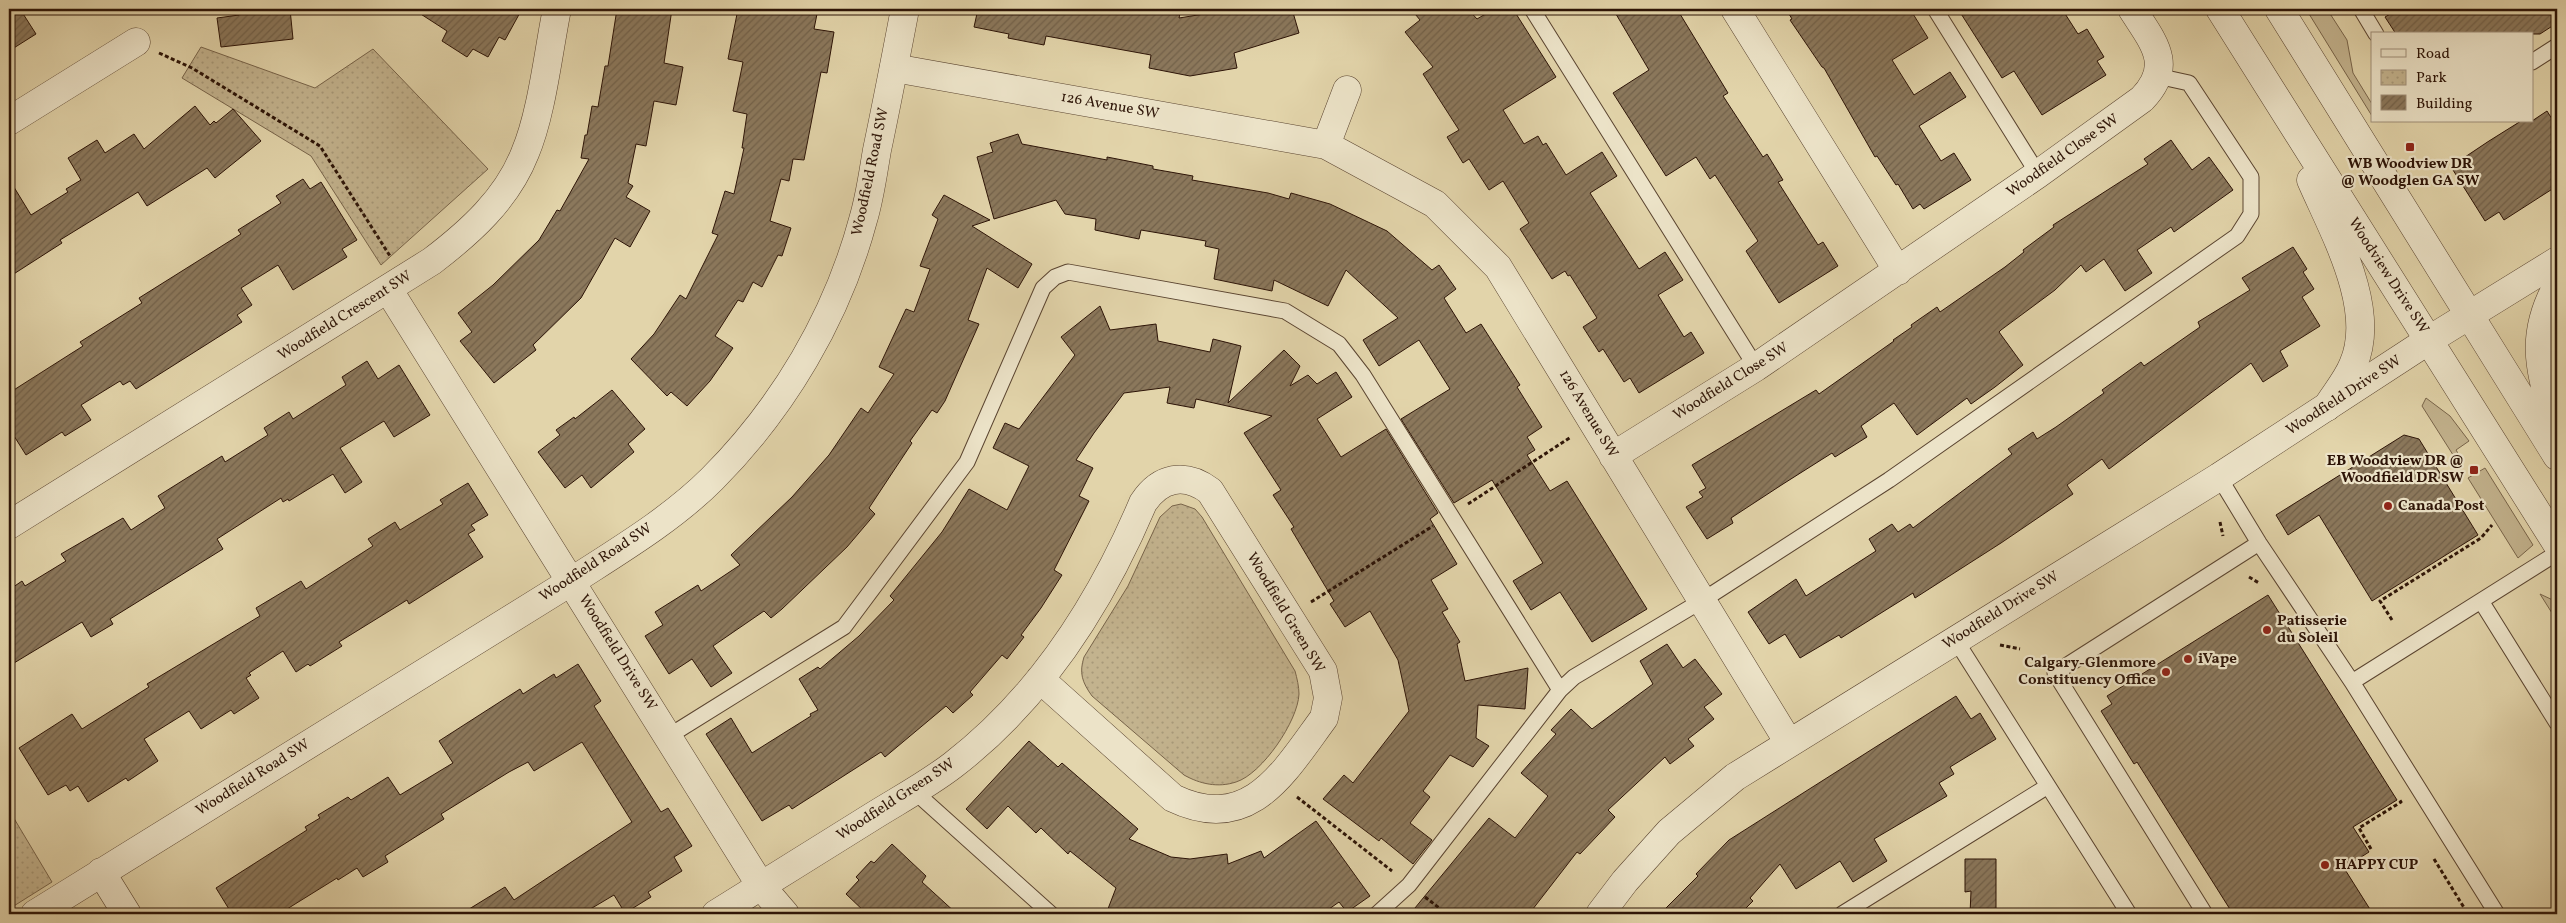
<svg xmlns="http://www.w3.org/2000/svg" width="2566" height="923" viewBox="0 0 2566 923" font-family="Vollkorn,serif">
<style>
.grass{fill:#c3b38e;stroke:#78644a}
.park{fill:url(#park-dots);stroke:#78644a}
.building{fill:url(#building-hatch);stroke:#2d1407}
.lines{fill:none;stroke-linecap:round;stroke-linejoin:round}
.service-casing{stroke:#5a4430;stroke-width:17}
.minor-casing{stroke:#5a4430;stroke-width:29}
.tertiary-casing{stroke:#5a4430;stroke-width:29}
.path{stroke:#2d1407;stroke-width:3;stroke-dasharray:4 2.5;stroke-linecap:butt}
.service{stroke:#ece3c8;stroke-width:15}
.minor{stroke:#ece3c8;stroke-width:28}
.tertiary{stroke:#ece3c8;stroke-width:28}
.poi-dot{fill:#8f2418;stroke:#ece3c8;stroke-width:2}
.labels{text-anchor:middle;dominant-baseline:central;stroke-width:4.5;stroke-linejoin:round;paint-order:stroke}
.street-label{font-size:15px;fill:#2d1407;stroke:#ece3c8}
.poi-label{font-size:15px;font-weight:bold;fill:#2d1407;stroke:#ece3c8;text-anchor:start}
</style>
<defs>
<pattern id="park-dots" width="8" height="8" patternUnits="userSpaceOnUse" patternTransform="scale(1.25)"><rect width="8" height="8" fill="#c3b38e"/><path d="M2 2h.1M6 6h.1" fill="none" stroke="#a89979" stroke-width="1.8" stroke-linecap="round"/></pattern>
<pattern id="building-hatch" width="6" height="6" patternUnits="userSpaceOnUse" patternTransform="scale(1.25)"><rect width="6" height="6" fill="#8b785c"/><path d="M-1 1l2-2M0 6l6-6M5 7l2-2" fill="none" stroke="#72614a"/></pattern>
</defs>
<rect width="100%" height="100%" fill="#e2d4aa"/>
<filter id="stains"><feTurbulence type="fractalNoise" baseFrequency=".004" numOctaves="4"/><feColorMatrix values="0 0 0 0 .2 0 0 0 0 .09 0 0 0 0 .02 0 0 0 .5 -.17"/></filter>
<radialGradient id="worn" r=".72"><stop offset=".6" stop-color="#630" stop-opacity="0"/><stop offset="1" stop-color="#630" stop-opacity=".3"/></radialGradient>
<path class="grass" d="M2306,9H2327L2347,40L2353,73L2372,104V116Z
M2426,398L2450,416L2469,441L2456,450L2459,455L2455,458L2422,406Z
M2485,468L2533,545L2518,558L2468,478Z
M2540,594L2557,602V621Z"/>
<path class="park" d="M201,47L315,88L373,49L488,169L381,265L311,156L182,78Z
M1181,504L1195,509L1202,517L1295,671C1297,678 1299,687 1299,694C1298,721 1262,774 1236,782C1218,788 1200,784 1184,775L1092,696C1082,682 1079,673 1084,657L1128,586L1160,517L1172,506Z
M9,810L52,882L9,909Z"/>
<path class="building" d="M9,9H20L36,34L9,51Z
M238,9H290L293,39L221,47L217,18L239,15Z
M413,9H522L505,40L499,37L488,57L473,49L467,57L442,41L447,31Z
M617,9H672L664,63L683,67L676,105L654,101L646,146L636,144L628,183L633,186L626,197L650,211L630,247L615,238L581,298L533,345L536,350L494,383L460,341L472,332L458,313L493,285L539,240L557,210L560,211L589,159L581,158L585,135H587L592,106L598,107L605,66H608Z
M738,9H818L814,29L834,32L827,73L821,72L804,160L793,159L789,181L781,179L770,221L791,228L782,256L778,255L762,287L753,282L743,302L738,300L715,336L733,348L710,381L687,406L671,392L667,396L631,359L654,334L680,295L686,299L718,235L712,233L725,191L734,194L744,148H742L747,114L733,111L743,62L728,59Z
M978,9H1181L1179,18L1235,9H1292L1299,33L1234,53L1237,68L1190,76L1149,68L1151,55L1046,36L1044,45L1008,38L1009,34L974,27Z
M1411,9H1468L1477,19L1494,9H1513L1556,77L1503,110L1524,144L1538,136L1543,145L1546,143L1566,175L1602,152L1617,176L1590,193L1639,269L1665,252L1683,280L1658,295L1684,337L1691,332L1704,353L1639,393L1630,378L1624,382L1603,349L1599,352L1583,327L1597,318L1570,275L1568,276L1565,271L1552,279L1520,229L1529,223L1503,181L1489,190L1469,159L1463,163L1447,137L1459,130L1423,74L1433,67L1405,32L1420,20Z
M1613,9H1677L1728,93L1723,96L1763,157L1767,154L1783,180L1778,182L1818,245L1823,242L1838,266L1779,303L1746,251L1758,241L1715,175L1710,179L1696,157L1666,176L1613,93L1649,70Z
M1786,9H1910L1928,38L1892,60L1914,95L1950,72L1966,97L1919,126L1941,161L1954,153L1971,180L1924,209L1920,204L1913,209L1898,184L1896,185L1877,156L1875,157L1824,68L1822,67L1790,20L1792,19Z
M1958,9H2062L2078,34L2087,29L2104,57L2097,61L2106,75L2042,115L2014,71L2002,78Z
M2399,9H2557V23L2540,34H2396L2385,17Z
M195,106L210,125L214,121L216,123L233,109L261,141L215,178L207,168L147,206L138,192L60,240L62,243L9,277V179L31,215L68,192L66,189L81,180L68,158L97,140L105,153L134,134L144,149Z
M2547,111L2557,127V186L2504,220L2499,212L2485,221L2453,170L2468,161L2465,157L2489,141L2521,121H2532Z
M1018,134L1022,144L1107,160V157L1153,166V169L1193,176L1192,180L1268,193L1289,199L1291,193L1330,204L1387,231L1432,270L1439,265L1456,289L1444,298L1466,333L1481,324L1520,385L1517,387L1542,427L1527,437L1535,450L1527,455L1550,491L1567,481L1647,609L1592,642L1560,592L1531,610L1513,581L1543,563L1492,480L1454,503L1401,419L1450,389L1419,340L1379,366L1363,340L1398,318L1346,270L1328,306L1274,280L1272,291L1214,279L1219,249L1205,246L1206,241L1141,230L1139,239L1095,230L1096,219L1065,214L1056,200L994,219L977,157L993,152L990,143Z
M2171,140L2192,170L2209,157L2233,190L2174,232L2171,227L2137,250L2152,273L2125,291L2104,259L2086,272L2081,265L2055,290L2001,330L1999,332L2023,365L1995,387L1971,404L1967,398L1917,435L1894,403L1861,426L1867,437L1835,457L1832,453L1783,484L1731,518L1733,523L1707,539L1686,507L1703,497L1699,492L1706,488L1692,465L1816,390L1819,394L1894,341L1893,340L1912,327L1911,325L1937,307L1940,312L2005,267L2024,252L2023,250L2054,227L2053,225L2148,164L2144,159Z
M303,179L310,189L321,182L357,240L342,249L347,257L293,290L278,265L241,288L252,305L237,315L242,322L136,389L130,381L123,385L120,381L81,405L91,420L65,436L62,432L26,455L9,428V393L83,346L80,342L142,303L139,298L241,234L238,230L281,203L276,196Z
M944,195L990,220L972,226L1032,264L1018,288L987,268L968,320L979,324L945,401L937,413L932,410L910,441L912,443L869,508L875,514L847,547L782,609L771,618L764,611L713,646L732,673L711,687L692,659L669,674L645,636L663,625L655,612L698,585L701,591L740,565L731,555L792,497L829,455L861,408L868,413L894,374L879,367L906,309L914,312L930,269L920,266L938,219L932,215Z
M2293,247L2307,269L2303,272L2314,289L2302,297L2320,326L2280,351L2288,366L2263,382L2251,363L2109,469L2102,459L2067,485L2073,494L2001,543L1915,598L1913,593L1841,638L1839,635L1800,658L1785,634L1769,644L1748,612L1796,579L1806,596L1876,551L1869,539L1892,524L1898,532L1910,524L1913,528L2012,454L2008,449L2033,432L2037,439L2056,427L2104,393L2102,390L2141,362L2144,366L2200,327L2198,322L2250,290L2242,278Z
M1100,306L1110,330L1156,324L1158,341L1210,352L1213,339L1241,346L1228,403L1284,350L1300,366L1290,386L1308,375L1317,384L1336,372L1352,397L1317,419L1341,457L1386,429L1438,513L1430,519L1457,564L1431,580L1448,609L1442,612L1460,642L1457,644L1465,681L1528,668L1525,709L1478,705L1476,738L1489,746L1473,767L1450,755L1423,791L1430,797L1410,823L1432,840L1413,864L1381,838L1379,841L1323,799L1344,775L1353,783L1409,711L1398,660L1370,611L1345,627L1330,604L1334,601L1291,529L1294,527L1273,495L1281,490L1244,433L1272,416L1196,399L1194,408L1167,403L1170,387L1124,393L1094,433L1076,460L1093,468L1079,496L1089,501L1054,570L1062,575L1041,608L1021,635L1024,637L1007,659L1002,655L970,692L973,695L953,713L946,706L885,757L881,752L792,809L789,805L762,821L706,734L731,718L752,753L811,716L810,714L818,710L799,679L818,667L820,669L859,636L894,600L890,596L942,532L969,489L1007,510L1029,466L993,448L1005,423L1019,429L1075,355L1061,337Z
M367,361L378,379L399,365L430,415L394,437L384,421L340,448L362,482L345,493L333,474L289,501L288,499L283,502L281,498L217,539L223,549L110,619L113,624L91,637L82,622L9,666V590L22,581L25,586L66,561L61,554L123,518L131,530L165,508L158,496L222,456L225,462L268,435L264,428L289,412L293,419L346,385L342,377Z
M612,390L645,429L628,444L634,452L591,488L582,475L565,488L538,452L560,435L556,430L574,417L575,419Z
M2404,435L2419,439L2478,535L2372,601L2319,515L2288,535L2276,515Z
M468,483L488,515L471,525L475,530L468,534L483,557L409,604L407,600L339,642L342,646L310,666L308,664L296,672L283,651L249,673L251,675L246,678L259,698L234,714L231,710L201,729L189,711L144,739L158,761L128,781L126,778L88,802L78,786L70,791L66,785L48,795L19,748L72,714L82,729L149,687L147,684L260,616L256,608L301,581L306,589L373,546L368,539L395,522L400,530L443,504L440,500Z
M2268,595L2397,800L2353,827L2369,852L2344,868L2373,914H2233L2137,762L2134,764L2101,711L2112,704L2107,696Z
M1667,644L1683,668L1695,659L1722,694L1704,707L1714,719L1688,739L1694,746L1670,764L1665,757L1608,810L1615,817L1580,854L1577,852L1529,914H1410L1489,818L1515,838L1548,796L1521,773L1556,734L1551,730L1571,709L1592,729L1653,684L1640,661Z
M578,664L601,701L594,706L661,812L668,808L692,846L674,857L682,871L648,892L651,897L625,913L614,895L582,914H461L505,887L514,900L632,822L582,742L534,771L528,762L509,772L441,814L444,819L385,856L388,862L363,877L357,868L338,880L337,878L279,914H232L216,888L307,830L305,827L320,818L318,815L348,797L351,800L388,777L400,795L453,763L439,741L520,689L523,694L554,674L556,678Z
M1956,696L1971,719L1980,713L1996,739L1950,767L1954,774L1939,783L1947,796L1874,839L1887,861L1853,882L1840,861L1796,889L1780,864L1750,898L1753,901L1740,914H1660L1698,876L1696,874L1729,840Z
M1029,741L1058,767L1062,763L1138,829L1129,839L1171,857L1190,859L1227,854L1228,864L1261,851L1264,858L1316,821L1370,896L1347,912L1339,902L1322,914H1255L1252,909L1211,914H1106L1116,888L1070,851L1068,854L1041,828L1036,833L1008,806L987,829L966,809Z
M892,844L926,876L922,882L957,914H867L846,894L859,880L856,877L871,861L874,863Z
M1965,859H1996V914H1970L1971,891L1965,892Z"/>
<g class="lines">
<g class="service-casing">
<path id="service" d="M1532,9L1756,367
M1935,9L2038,174
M2361,9L2376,34
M2532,62L2557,46
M2219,477L2259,543L2352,682L2497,914
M2481,601L2557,723
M1955,639L2129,914
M2352,682L2557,553
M669,736L844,627L967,462L1043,288L1055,277L1068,272L1285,311L1339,344L1363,375L1560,690
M914,791L1051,914
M1377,914L1409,885L1560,690L1574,677L1703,600L1889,480L2237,236L2251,214V177L2189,83L2157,76
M1842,914L2048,786
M2205,914L2055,673L2259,543"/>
</g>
<g class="minor-casing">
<path id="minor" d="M1735,9L1898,271
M894,68L1326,145L1435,204L1498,267L1789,743
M9,121L136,42
M1326,145L1347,90
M388,289L761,886L785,914
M1613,456L1756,367L2038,174L2142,99C2175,65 2153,42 2132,9
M9,525L432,261C470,232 507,199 525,153C542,113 548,53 557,9
M716,914C767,882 819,850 870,818C897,801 927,785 953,765C1040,698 1101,602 1143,503C1160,477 1185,472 1210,491L1323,671L1328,698L1324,718C1284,772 1250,835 1173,798L1040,679
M1600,914L1625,881L1669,832L1735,777L2219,477L2429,340L2557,261"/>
</g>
<g class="tertiary-casing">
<path id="tertiary" d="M2220,9L2557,544
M2279,9L2557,456
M2311,180C2333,231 2378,309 2353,365C2347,380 2335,394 2327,407
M2557,286C2527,341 2542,374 2557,431
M101,872L127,914
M35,914L572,581C620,550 672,519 712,479C783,408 837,317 863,220C870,197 873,173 877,150C887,103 896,56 905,9"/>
</g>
<path class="path" d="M159,53L192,68L320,146L390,256
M1468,504L1571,437
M2220,522L2223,536
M2249,577L2259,583
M1311,602L1433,526
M2392,620L2380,601L2481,538L2492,525
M2000,645L2020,649
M1297,797L1392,871
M2371,849L2359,828L2401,802L2399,799
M2434,859L2468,914
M1425,897L1447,914"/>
<use href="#service" class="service"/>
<use href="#minor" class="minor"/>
<use href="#tertiary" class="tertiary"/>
</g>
<g class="poi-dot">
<rect x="2405" y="142" width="10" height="10" rx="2.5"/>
<rect x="2469" y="465" width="10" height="10" rx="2.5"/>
<circle cx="2388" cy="506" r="5"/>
<circle cx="2267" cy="630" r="5"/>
<circle cx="2188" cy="659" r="5"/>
<circle cx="2166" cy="672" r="5"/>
<circle cx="2325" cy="865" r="5"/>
</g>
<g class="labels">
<g class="street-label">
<text transform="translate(1110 106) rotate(10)">126 Avenue SW</text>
<text transform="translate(2063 156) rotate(-35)">Woodfield Close SW</text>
<text transform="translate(871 172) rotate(-78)">Woodfield Road SW</text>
<text transform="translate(2388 276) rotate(57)">Woodview Drive SW</text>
<text transform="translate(345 316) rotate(-32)">Woodfield Crescent SW</text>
<text transform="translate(1731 382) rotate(-32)">Woodfield Close SW</text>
<text transform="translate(2344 396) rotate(-33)">Woodfield Drive SW</text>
<text transform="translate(1588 414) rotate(59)">126 Avenue SW</text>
<text transform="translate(596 563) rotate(-33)">Woodfield Road SW</text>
<text transform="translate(2001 611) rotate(-32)">Woodfield Drive SW</text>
<text transform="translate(1285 613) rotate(59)">Woodfield Green SW</text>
<text transform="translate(617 653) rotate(58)">Woodfield Drive SW</text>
<text transform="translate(253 778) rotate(-32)">Woodfield Road SW</text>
<text transform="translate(896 800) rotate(-33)">Woodfield Green SW</text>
</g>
<g class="poi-label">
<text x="2410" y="164" text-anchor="middle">WB Woodview DR<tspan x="2410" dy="17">@ Woodglen GA SW</tspan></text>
<text x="2464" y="461" text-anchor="end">EB Woodview DR @<tspan x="2464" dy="17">Woodfield DR SW</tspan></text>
<text x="2398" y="506">Canada Post</text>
<text x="2277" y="621">Patisserie<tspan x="2277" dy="17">du Soleil</tspan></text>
<text x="2198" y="659">iVape</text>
<text x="2156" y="663" text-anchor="end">Calgary-Glenmore<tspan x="2156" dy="17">Constituency Office</tspan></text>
<text x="2335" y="865">HAPPY CUP</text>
</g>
</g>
<rect width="2566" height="923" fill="none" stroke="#e2d4aa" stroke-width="30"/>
<rect x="10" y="10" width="2546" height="903" fill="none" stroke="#2d1407" stroke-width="2.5"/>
<rect x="15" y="15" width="2536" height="893" fill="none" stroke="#2d1407"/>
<rect x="2371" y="32" width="162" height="90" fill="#ece3c8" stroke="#a0907b"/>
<rect x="2381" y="49" width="25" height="8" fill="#ece3c8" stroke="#a0907b"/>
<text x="2416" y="58" font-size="15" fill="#2d1407">Road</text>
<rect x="2381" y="70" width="25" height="15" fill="url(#park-dots)" stroke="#a0907b"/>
<text x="2416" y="82" font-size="15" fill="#2d1407">Park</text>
<rect x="2381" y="95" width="25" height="15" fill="url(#building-hatch)" stroke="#a0907b"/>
<text x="2416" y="108" font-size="15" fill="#2d1407">Building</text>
<rect width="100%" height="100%" filter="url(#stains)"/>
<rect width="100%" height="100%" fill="url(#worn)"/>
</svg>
